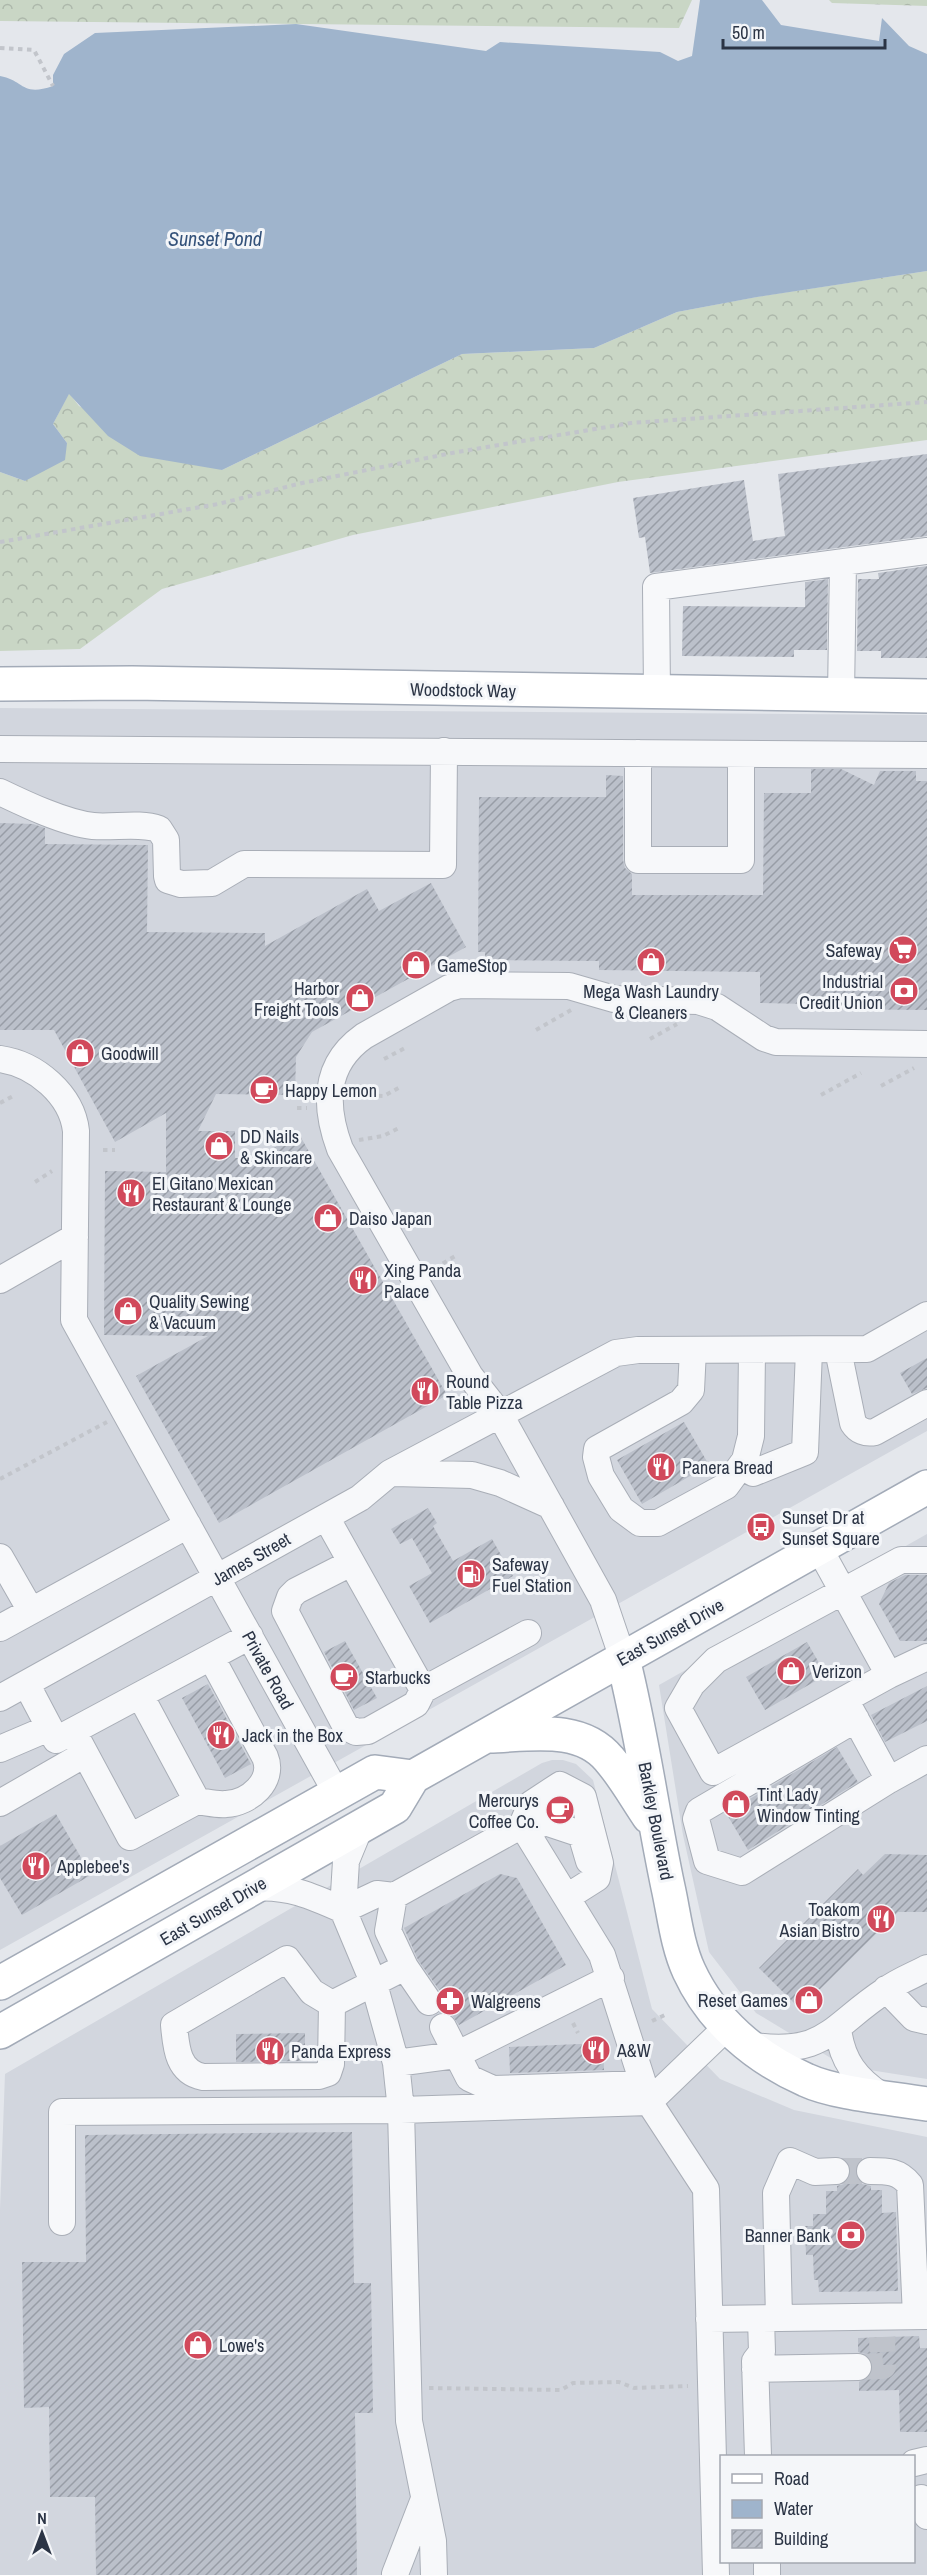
<svg xmlns="http://www.w3.org/2000/svg" width="927" height="2575" viewBox="0 0 927 2575" font-family="'Archivo Narrow',sans-serif">
<style>
.built{fill:#d2d6de;fill-rule:evenodd}
.forest{fill:url(#forest-crowns)}
.water{fill:#9fb4cc}
.building{fill:url(#building-hatch)}
.lines{fill:none;stroke-linecap:round;stroke-linejoin:round}
.minor-tunnel{stroke:#bfc3cb;stroke-width:26;stroke-dasharray:26 13;stroke-linecap:butt}
.minor-casing{stroke:#a9aeb7;stroke-width:28}
.major-casing{stroke:#a3abb8;stroke-width:36}
.path{stroke:#c2c5cb;stroke-width:4;stroke-dasharray:4.5 4.5;stroke-linecap:butt}
.minor{stroke:#f7f8fa;stroke-width:26}
.major{stroke:#fff;stroke-width:33}
.labels{text-anchor:middle;dominant-baseline:central;stroke-width:6;stroke-linejoin:round;paint-order:stroke}
.street-label{font-size:18px;fill:#2b3445;stroke:#f4f6f9}
.poi-label{font-size:18px;fill:#2b3445;stroke:#f4f6f9;text-anchor:start}
.water-label{font-size:20px;font-style:italic;fill:#34527a;stroke:#f4f6f9}
</style>
<defs>
<pattern id="forest-crowns" width="20" height="18" patternUnits="userSpaceOnUse" patternTransform="scale(1.5)"><rect width="20" height="18" fill="#c9d6c5"/><path d="M2 6a3 3 0 1 1 6 0M12 15a3 3 0 1 1 6 0" fill="none" stroke="#adb8ab"/></pattern>
<pattern id="building-hatch" width="6" height="6" patternUnits="userSpaceOnUse" patternTransform="scale(1.5)"><rect width="6" height="6" fill="#bbc0ca"/><path d="M-1 1l2-2M0 6l6-6M5 7l2-2" fill="none" stroke="#989da6"/></pattern>
</defs>
<rect width="100%" height="100%" fill="#e4e7ec"/>
<path class="built" d="M0,708L927,715V1431L0,1950Z
M927,1534V2079L844,2066L756,2013L709,1952L683,1835L659,1685Z
M552,1760H563L576,1764L593,1780L652,2009L720,2079L794,2110L927,2137V2575H0V2209L5,2074L542,1763ZM722,2456H914V2562H722Z"/>
<path class="forest" d="M0,0H692L679,28L0,21Z
M829,0H927V6L832,3Z
M927,271V440L618,482L353,535L162,589L80,649L0,651V472L25,481L67,443L53,424L69,393L79,406L222,470L462,354L594,348L677,312L756,297Z"/>
<path class="water" d="M700,0H762L781,25L879,41L882,18L909,46L927,54V271L757,297L677,312L594,348L462,354L222,470L140,456L108,436L69,394L53,424L67,443L65,460L25,481L0,472V76C24,80 21,97 53,86V75L64,54L95,33L296,24L486,51L500,42L660,52L678,61L692,56Z"/>
<path class="building" d="M927,454V536L650,573L645,537L639,538L633,498L744,480L753,541L785,536L778,474Z
M927,566V658H881V651H857L858,579H879L878,573Z
M828,579L827,650H794V657L682,656L683,606L805,607V582Z
M811,769H841L874,785L880,771H916V781H927V1010L806,1009V1004L760,1003V972L599,970V961L485,960V952H478L479,797H606V775L623,776V860L625,868L632,874V895H763L764,793H811Z
M0,823L33,824L45,828V844L148,845L147,932L265,933V946L367,889L379,911L431,883L466,947L312,1032L296,1057L295,1095L216,1094L198,1131H235V1158H256L299,1134L447,1395L219,1523L136,1376L208,1336L104,1335L105,1171L166,1172V1113L115,1142L54,1030H0Z
M927,1358V1388L912,1394L900,1373Z
M684,1422L709,1465L642,1504L617,1460Z
M428,1508L437,1523L433,1526L453,1561L492,1539L513,1576L430,1623L409,1586L432,1573L412,1538L400,1544L391,1529Z
M905,1575H927V1641H900L879,1604L889,1583Z
M345,1641L377,1698L354,1710L324,1652Z
M807,1642L826,1675L765,1710L746,1677Z
M208,1684L251,1764L225,1778L182,1698Z
M927,1686V1721L885,1742L871,1715Z
M837,1747L858,1782L748,1850L726,1813Z
M56,1814L91,1875L22,1915L0,1878V1846Z
M885,1854L927,1855V1912H898L800,2009L759,1968L858,1869L863,1875Z
M500,1874L517,1878L566,1965L459,2025L451,2014L439,2013L444,2001L442,1994L418,1960L404,1928Z
M305,2033V2061L236,2062V2034Z
M603,2043L604,2070L510,2073L509,2047Z
M352,2132L354,2283H371L373,2413H355L357,2575H96L95,2497H50L49,2407L24,2408L22,2262H86L85,2135Z
M848,2162H859L855,2172L862,2184L871,2186V2190H882V2213L896,2212L898,2291L819,2292L818,2280H814L813,2255H806L805,2226H813V2214H826V2191H837V2186L844,2184L849,2178L851,2170Z
M919,2336L920,2348H927V2432H900L899,2390L859,2391V2382L871,2375L873,2366L866,2354L858,2352V2338Z"/>
<g class="lines">
<path class="minor-tunnel" d="M836,2171H870
M858,2367L883,2366L882,2337"/>
<g class="minor-casing">
<path id="minor" d="M657,694L656,587L927,551
M841,695L843,562
M0,749L927,755
M638,753V860H741V754
M0,792C25,804 65,823 93,826C114,828 139,822 159,829L166,840L167,876L168,880L181,884L212,883L244,864L443,865L444,751
M0,1059C36,1064 72,1095 76,1131L74,1320L337,1794
M0,1280L75,1237
M693,1350L691,1390L681,1402L597,1449L596,1457L601,1476L621,1509L640,1523H658L726,1486L745,1460
M752,1350L751,1436L745,1460L753,1473L805,1452L809,1350
M838,1350L853,1423C858,1431 866,1434 875,1432L927,1403
M394,1473L472,1475L500,1483L551,1506
M326,1517L423,1690L528,1633
M819,1548L889,1675L927,1657
M0,1557L31,1611
M351,1563L296,1591L290,1597L285,1611L346,1727L356,1732L368,1731L416,1704L423,1690
M0,1628L188,1525
M623,1659L603,1600L499,1413L470,1376L340,1149C324,1106 323,1065 364,1036L449,988L460,985L569,986L614,999L698,1001L717,1007L764,1038L776,1042L927,1044
M889,1675L713,1772L678,1708L692,1684L716,1660L901,1560H927
M27,1685L56,1740L250,1636
M0,1698L360,1498L390,1473L616,1353L638,1350L867,1349L927,1315
M848,1705L889,1780L927,1759
M856,1719L699,1811L696,1819L707,1861L742,1872L889,1780
M73,1731L130,1837L197,1801L140,1695
M0,1749L49,1728
M197,1801C206,1802 217,1805 226,1804C249,1803 275,1781 265,1757L211,1657
M0,1803L85,1754
M522,1825L531,1804L560,1785L583,1797L600,1863L597,1878L567,1897
M360,1827L346,1861L343,1910L374,1984L396,2063L401,2110L409,2421L433,2541L434,2575
M526,1831L545,1822L581,1834L589,1861
M253,1888C287,1885 312,1896 343,1910L377,1894L394,1896L522,1825L602,1955L649,2102L706,2189L716,2575
M287,1959L312,1992L332,2004L331,2064L328,2073L319,2076L203,2077C177,2072 176,2046 174,2025Z
M405,1967L429,2002
M886,1989L914,2018L927,2021
M332,2004L405,1967L388,1931L394,1896
M443,2027L469,2078L493,2089L643,2084
M838,2029C842,2061 856,2079 882,2096
M747,2045C827,2057 828,2028 886,1990C898,1981 914,1975 927,1968
M396,2063L456,2055L611,1978
M870,2171C888,2171 899,2171 910,2185L916,2316
M62,2222V2112L401,2110L649,2102L727,2027
M779,2318L776,2193L790,2161L815,2172L836,2171
M709,2319L927,2316
M755,2369L858,2367
M758,2456L755,2361L762,2352L761,2319
M914,2463L927,2460
M921,2498L927,2516
M767,2562V2575
M395,2574L424,2499"/>
</g>
<g class="major-casing">
<path id="major" d="M0,684L132,683L927,696
M623,1659C642,1734 652,1811 668,1887C674,1914 677,1945 689,1971C712,2021 756,2058 806,2080C836,2094 893,2098 927,2104
M489,1736C529,1735 580,1724 609,1759C624,1776 636,1798 649,1817
M0,1983L375,1772L413,1777
M0,2032L395,1807L413,1777L927,1487"/>
</g>
<path class="path" d="M0,48L34,50L53,86
M0,542L218,504L302,483L457,452L631,423L927,402
M536,1030L571,1010
M650,1039L677,1024
M384,1059L405,1048
M881,1086L914,1068
M351,1095L384,1096L402,1086
M821,1095L861,1073
M0,1103L15,1095
M297,1108H307
M359,1140L383,1136L401,1127
M103,1150H115
M35,1182L52,1171
M435,1268L457,1255
M0,1479L107,1422
M652,2021L667,2014
M573,2023L578,2033
M429,2388L561,2390L573,2383L619,2382L634,2388L688,2386"/>
<use href="#minor" class="minor"/>
<use href="#major" class="major"/>
</g>
<defs>
<g id="supermarket-disc" transform="scale(1.5)"><circle r="9.5" fill="#d1495b" stroke="#f4f6f9"/><path d="M-6-5.5h2.5l.6 2H6L4.5 2H-2.5L-4.4-4H-6ZM-1.5 3.2a1.3 1.3 0 1 0 .1 0ZM3 3.2a1.3 1.3 0 1 0 .1 0Z" fill="#fff"/></g>
<g id="shop-disc" transform="scale(1.5)"><circle r="9.5" fill="#d1495b" stroke="#f4f6f9"/><path d="M-5-2.5h2.3a2.7 3.5 0 0 1 5.4 0H5L5.5 6h-11ZM-1.5-2.5h3a1.5 2.3 0 0 0-3 0Z" fill="#fff"/></g>
<g id="bank-disc" transform="scale(1.5)"><circle r="9.5" fill="#d1495b" stroke="#f4f6f9"/><path d="M-6-4H6V4H-6ZM0-2.3a2.3 2.3 0 1 0 0 4.6a2.3 2.3 0 1 0 0-4.6Z" fill="#fff"/></g>
<g id="cafe-disc" transform="scale(1.5)"><circle r="9.5" fill="#d1495b" stroke="#f4f6f9"/><path d="M-5.5-4.5H6V0H3Q3 3.5 0 3.5H-2.5Q-5.5 3.5-5.5 0ZM3-3.2v2h1.7v-2ZM-6 4.5H4V6H-6Z" fill="#fff"/></g>
<g id="restaurant-disc" transform="scale(1.5)"><circle r="9.5" fill="#d1495b" stroke="#f4f6f9"/><path d="M-5-6h1v4h1v-4h1v4h1v-4h1v5L-1.5 .5V6h-2V.5L-5-1ZM5-6V6H3V1.5H1.5Q1.5-4 5-6Z" fill="#fff"/></g>
<g id="bus-disc" transform="scale(1.5)"><circle r="9.5" fill="#d1495b" stroke="#f4f6f9"/><path d="M-5-6H5V4H4V6H2V4H-2V6H-4V4H-5ZM-3.5-4V0h7V-4ZM-3.5 1.2v1.5H-2V1.2ZM2 1.2v1.5H3.5V1.2Z" fill="#fff"/></g>
<g id="fuel-disc" transform="scale(1.5)"><circle r="9.5" fill="#d1495b" stroke="#f4f6f9"/><path d="M-5.5-6h7V0h2V4h1.3V-2.5L3-4.5l.8-.8L6-3V5H2.5V1h-1V6h-7ZM-4.2-4.7v3.2H.2V-4.7Z" fill="#fff"/></g>
<g id="pharmacy-disc" transform="scale(1.5)"><circle r="9.5" fill="#d1495b" stroke="#f4f6f9"/><path d="M-2-6h4v4h4v4h-4v4h-4v-4h-4v-4h4Z" fill="#fff"/></g>
</defs>
<g fill-rule="evenodd">
<use href="#supermarket-disc" x="903" y="950"/>
<use href="#shop-disc" x="651" y="962"/>
<use href="#shop-disc" x="416" y="965"/>
<use href="#bank-disc" x="904" y="991"/>
<use href="#shop-disc" x="360" y="998"/>
<use href="#shop-disc" x="80" y="1053"/>
<use href="#cafe-disc" x="264" y="1090"/>
<use href="#shop-disc" x="219" y="1146"/>
<use href="#restaurant-disc" x="131" y="1193"/>
<use href="#shop-disc" x="328" y="1218"/>
<use href="#restaurant-disc" x="363" y="1280"/>
<use href="#shop-disc" x="128" y="1311"/>
<use href="#restaurant-disc" x="425" y="1391"/>
<use href="#restaurant-disc" x="661" y="1467"/>
<use href="#bus-disc" x="761" y="1527"/>
<use href="#fuel-disc" x="471" y="1574"/>
<use href="#shop-disc" x="791" y="1671"/>
<use href="#cafe-disc" x="344" y="1677"/>
<use href="#restaurant-disc" x="221" y="1735"/>
<use href="#shop-disc" x="736" y="1804"/>
<use href="#cafe-disc" x="560" y="1810"/>
<use href="#restaurant-disc" x="36" y="1866"/>
<use href="#restaurant-disc" x="881" y="1919"/>
<use href="#shop-disc" x="809" y="2000"/>
<use href="#pharmacy-disc" x="450" y="2001"/>
<use href="#restaurant-disc" x="596" y="2050"/>
<use href="#restaurant-disc" x="270" y="2051"/>
<use href="#bank-disc" x="851" y="2235"/>
<use href="#shop-disc" x="198" y="2345"/>
</g>
<g class="labels">
<g class="street-label">
<text transform="translate(463 690) rotate(1)">Woodstock Way</text>
<text transform="translate(251 1559) rotate(-30)">James Street</text>
<text transform="translate(670 1632) rotate(-29)">East Sunset Drive</text>
<text transform="translate(268 1670) rotate(61)">Private Road</text>
<text transform="translate(656 1821) rotate(79)">Barkley Boulevard</text>
<text transform="translate(213 1911) rotate(-30)">East Sunset Drive</text>
</g>
<g class="poi-label">
<text x="882" y="950" text-anchor="end">Safeway</text>
<text x="437" y="965">GameStop</text>
<text x="883" y="981" text-anchor="end">Industrial<tspan x="883" dy="21">Credit Union</tspan></text>
<text x="339" y="988" text-anchor="end">Harbor<tspan x="339" dy="21">Freight Tools</tspan></text>
<text x="651" y="991" text-anchor="middle">Mega Wash Laundry<tspan x="651" dy="21">&amp; Cleaners</tspan></text>
<text x="101" y="1053">Goodwill</text>
<text x="285" y="1090">Happy Lemon</text>
<text x="240" y="1136">DD Nails<tspan x="240" dy="21">&amp; Skincare</tspan></text>
<text x="152" y="1183">El Gitano Mexican<tspan x="152" dy="21">Restaurant &amp; Lounge</tspan></text>
<text x="349" y="1218">Daiso Japan</text>
<text x="384" y="1270">Xing Panda<tspan x="384" dy="21">Palace</tspan></text>
<text x="149" y="1301">Quality Sewing<tspan x="149" dy="21">&amp; Vacuum</tspan></text>
<text x="446" y="1381">Round<tspan x="446" dy="21">Table Pizza</tspan></text>
<text x="682" y="1467">Panera Bread</text>
<text x="782" y="1517">Sunset Dr at<tspan x="782" dy="21">Sunset Square</tspan></text>
<text x="492" y="1564">Safeway<tspan x="492" dy="21">Fuel Station</tspan></text>
<text x="812" y="1671">Verizon</text>
<text x="365" y="1677">Starbucks</text>
<text x="242" y="1735">Jack in the Box</text>
<text x="757" y="1794">Tint Lady<tspan x="757" dy="21">Window Tinting</tspan></text>
<text x="539" y="1800" text-anchor="end">Mercurys<tspan x="539" dy="21">Coffee Co.</tspan></text>
<text x="57" y="1866">Applebee's</text>
<text x="860" y="1909" text-anchor="end">Toakom<tspan x="860" dy="21">Asian Bistro</tspan></text>
<text x="788" y="2000" text-anchor="end">Reset Games</text>
<text x="471" y="2001">Walgreens</text>
<text x="617" y="2050">A&amp;W</text>
<text x="291" y="2051">Panda Express</text>
<text x="830" y="2235" text-anchor="end">Banner Bank</text>
<text x="219" y="2345">Lowe's</text>
</g>
<g class="water-label">
<text x="215" y="238">Sunset Pond</text>
</g>
</g>
<rect x="720" y="2455" width="195" height="108" fill="#f4f6f9" stroke="#a4a8b1" stroke-width="1.5"/>
<rect x="732" y="2474" width="30" height="9" fill="#ffffff" stroke="#a4a8b1" stroke-width="1.5"/>
<text x="774" y="2485" font-size="18" fill="#2b3445">Road</text>
<rect x="732" y="2500" width="30" height="18" fill="#9fb4cc" stroke="#a4a8b1" stroke-width="1.5"/>
<text x="774" y="2515" font-size="18" fill="#2b3445">Water</text>
<rect x="732" y="2530" width="30" height="18" fill="url(#building-hatch)" stroke="#a4a8b1" stroke-width="1.5"/>
<text x="774" y="2545" font-size="18" fill="#2b3445">Building</text>
<g transform="translate(42 2533)" stroke="#f4f6f9" stroke-width="4.5" paint-order="stroke">
<path d="M0-4.5L10 22L0 15L-10 22Z" fill="#2b3445"/>
<text y="-9" font-size="16" font-weight="bold" text-anchor="middle" fill="#2b3445">N</text>
</g>
<path d="M723 39v9h162v-9" fill="none" stroke="#2b3445" stroke-width="3"/>
<text x="732" y="39" font-size="18" fill="#2b3445" stroke="#f4f6f9" stroke-width="4.5" paint-order="stroke">50 m</text>
</svg>
